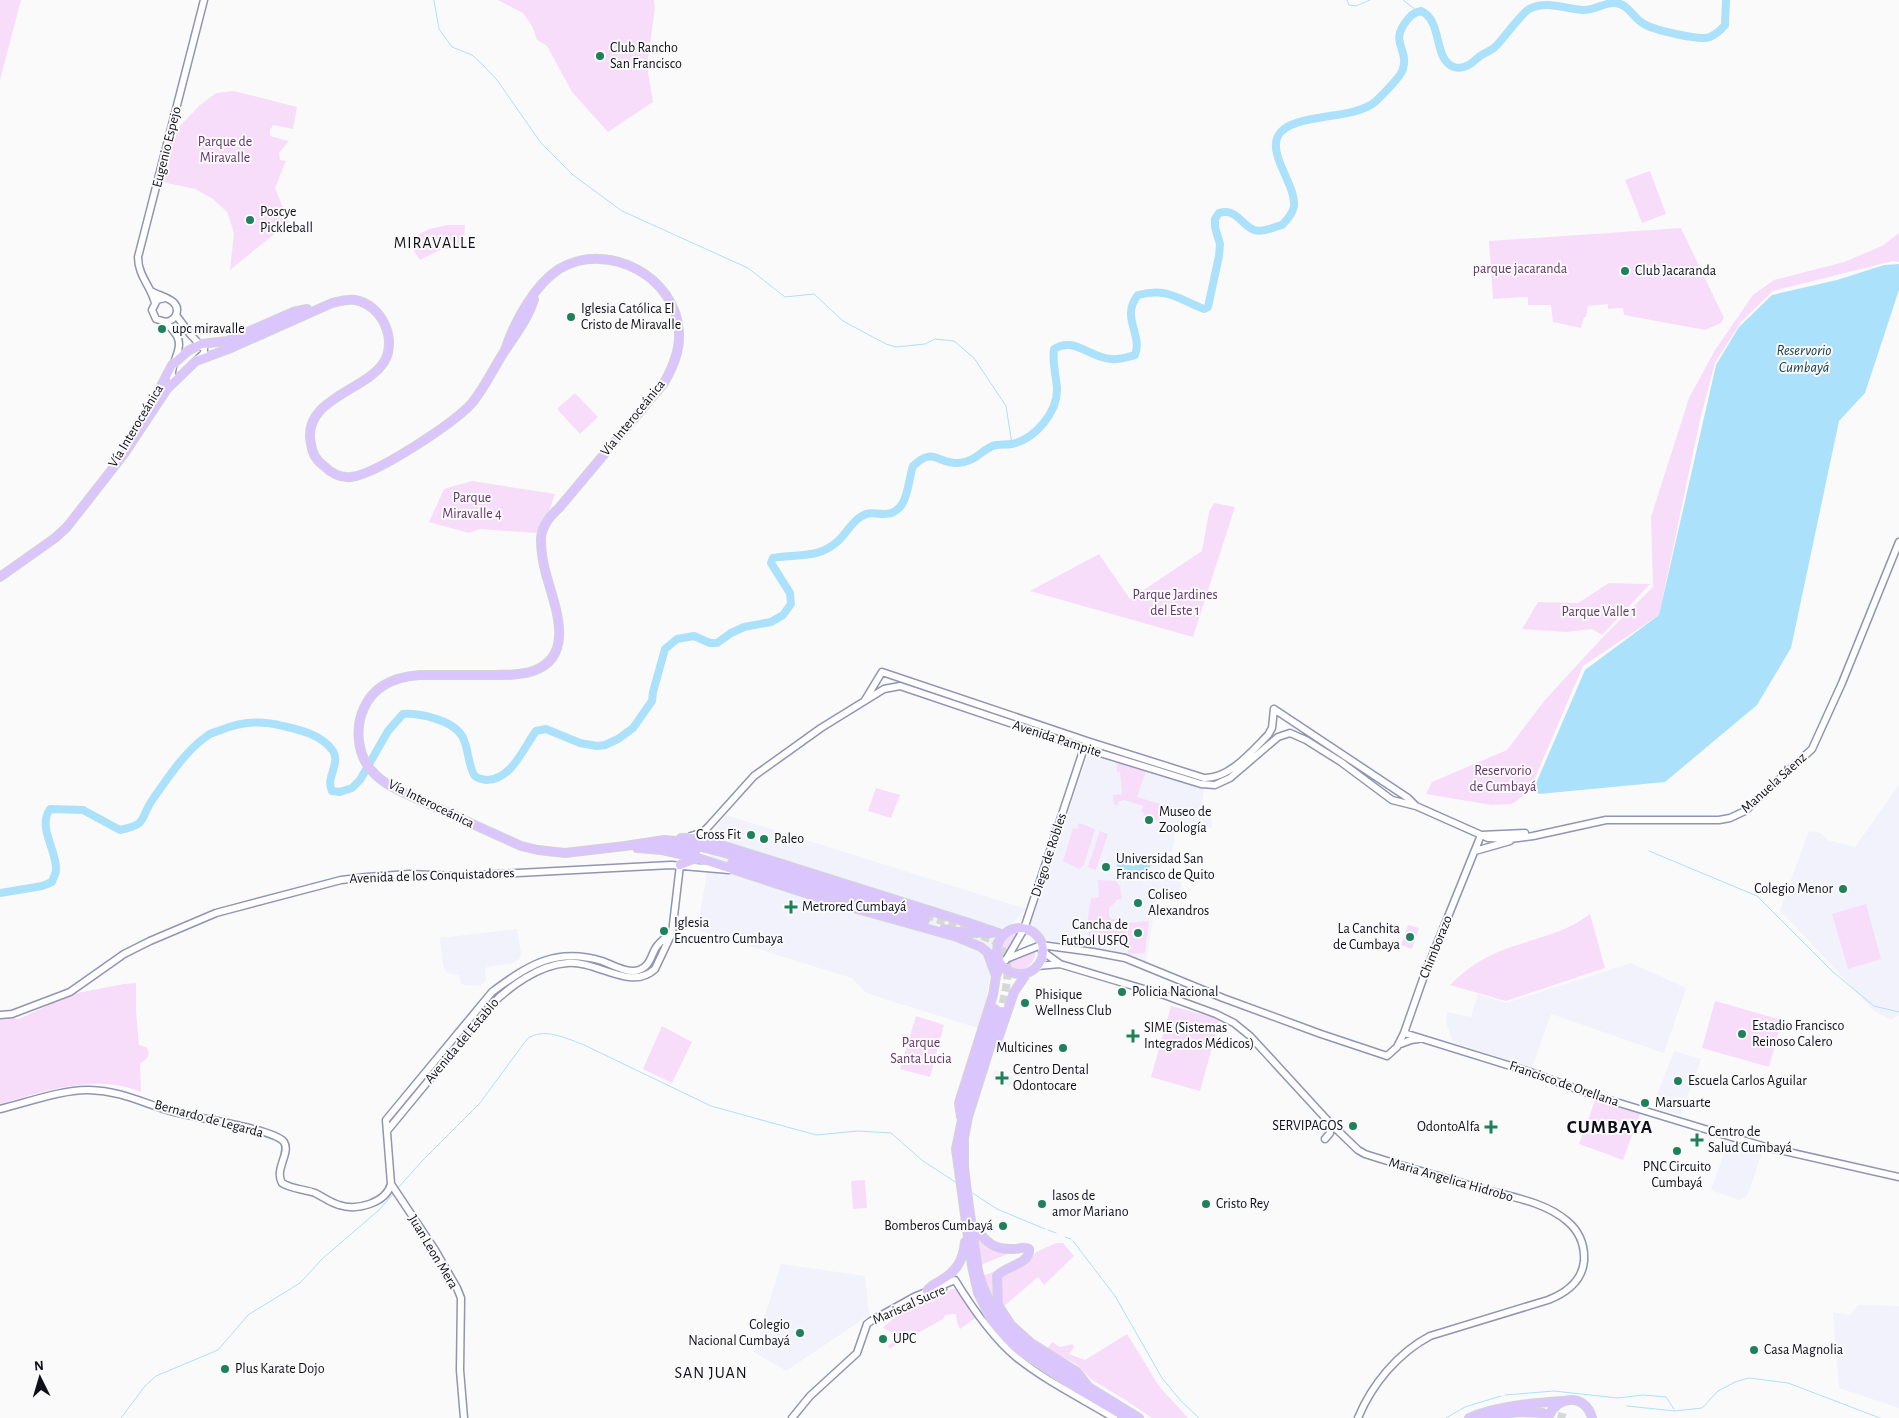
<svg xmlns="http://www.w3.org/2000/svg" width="1899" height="1418" viewBox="0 0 1899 1418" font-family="'Alegreya Sans',sans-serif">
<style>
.built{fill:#f1f2fb}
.green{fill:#f8ddfa}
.water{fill:#ace1fc}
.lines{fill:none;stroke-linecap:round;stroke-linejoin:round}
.stream{stroke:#ace1fc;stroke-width:1}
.river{stroke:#ace1fc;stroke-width:8}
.major-tunnel{stroke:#d7d7d8;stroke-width:8;stroke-dasharray:8 4;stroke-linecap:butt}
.minor-casing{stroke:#9095b5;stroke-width:9}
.major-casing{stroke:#d4d4d6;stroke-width:10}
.minor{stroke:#fff;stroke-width:6}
.major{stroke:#dac5fd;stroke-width:8}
.poi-dot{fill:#1e815b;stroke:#fafafa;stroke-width:2}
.labels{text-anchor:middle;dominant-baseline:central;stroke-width:4;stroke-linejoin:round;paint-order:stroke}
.poi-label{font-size:14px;fill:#0e0f1a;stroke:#fafafa;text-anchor:start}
.park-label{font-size:14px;fill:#633668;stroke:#fafafa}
.street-label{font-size:14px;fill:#0e0f1a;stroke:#fafafa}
.water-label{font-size:15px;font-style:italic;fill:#103c4f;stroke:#fafafa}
.quarter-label{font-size:16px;letter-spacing:1px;fill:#0e0f1a;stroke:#fafafa}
.district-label{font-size:19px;font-weight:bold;letter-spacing:1px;fill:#0e0f1a;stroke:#fafafa}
</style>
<rect width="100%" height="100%" fill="#fafafa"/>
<path class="built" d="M1089,751L1204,789L1201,810L1211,812L1212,828L1199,827L1193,830H1187L1176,829L1172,852L1163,851L1159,878L1182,882L1178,902L1156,899L1146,963L1129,956L1085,946L1045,940L1030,926Z
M1899,785V1015L1891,1020L1873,1010L1780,910L1809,831L1821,833L1827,840L1855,847Z
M726,815L1026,909L1013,922L995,945L981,1029L866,993L852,978L697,930L715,829Z
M517,929L521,953L520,958L513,963L487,967L485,969L486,981L480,986L465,985L461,983L459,975L447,973L443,965L440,938Z
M1631,963L1686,988L1664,1053L1551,1014L1532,1068L1453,1042L1446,1022L1447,1012L1471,1017L1478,994L1506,1003Z
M1674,1051L1701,1059L1681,1115L1655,1108L1654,1103Z
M994,1070L1013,1076L1010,1086L991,1080Z
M1729,1140L1763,1150L1747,1196L1739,1200L1711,1190Z
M781,1264L865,1276L869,1315L786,1371L754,1352Z
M1858,1305L1899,1306V1408L1839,1388L1833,1312L1850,1315Z"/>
<path class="green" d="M0,0H21L0,80Z
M498,0H654L655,8L647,66L653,102L608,132L572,92L547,46L537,40L532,26L523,13Z
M234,91L297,107L293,129L273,125L270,130V136L289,141L279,153L280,160L286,161L275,188L289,222L230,270L234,233L227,212L213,199L195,189L162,182L177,129L200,105L216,93Z
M1650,171L1666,214L1642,223L1625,180Z
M448,225H465L463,249H442L420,260L407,241L429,229Z
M1681,228L1724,318L1721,323L1705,330L1624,315L1623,308L1608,309V304L1588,306L1586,317H1584L1581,328L1553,322L1551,305H1528V297L1493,299L1489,241Z
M1899,233V262L1893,261L1773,291L1741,322L1715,363L1700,420L1659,615L1583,666L1529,792L1512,804L1491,805L1426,794L1432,782L1507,750L1544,701L1602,638L1653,587L1651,517L1689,398L1715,350L1753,295L1774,280L1844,262L1882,246Z
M575,393L598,417L580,434L557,409Z
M472,481L555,494L549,511L537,533L479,529L469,533L429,522L444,489Z
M1214,503L1235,507L1193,637L1030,591L1099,554L1130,599L1202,551L1209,512Z
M1609,583L1650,584L1602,635L1592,629L1566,632L1522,629L1538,602L1578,603Z
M1116,761L1146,771L1137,797L1164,805L1158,821L1143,816L1144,813L1141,812L1143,806L1124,800L1118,802V805H1114L1113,795L1122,794L1120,772H1117Z
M876,788L900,795L891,818L868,811Z
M1079,823L1095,829L1084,865L1079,869L1063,861L1073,828L1077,829Z
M1100,831L1108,834L1096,870L1088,867Z
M1098,880L1115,881L1120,886L1122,899L1116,900V902L1109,908V916L1111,919L1123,918V922L1126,923L1127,943H1089L1088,917L1091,898L1099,897Z
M1866,904L1881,959L1848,969L1832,914Z
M1590,914L1605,968L1506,1001L1450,985C1464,971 1479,960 1498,952C1529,939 1563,935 1590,914Z
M1149,921L1145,953L1128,954V923Z
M1408,925L1419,928L1412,949L1401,945Z
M1022,930L1000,960C995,945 1005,930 1022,930Z
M1035,948C1039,963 1019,979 1008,963Z
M136,983V1011L139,1045L146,1047L149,1052L147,1058L140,1064L141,1092C95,1073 45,1091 0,1104V1016L19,1019L72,994L124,984Z
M1715,1001L1782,1020L1769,1067L1702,1048Z
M1171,1006L1220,1019L1200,1091L1151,1077Z
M916,1016L944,1025L930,1077L900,1069Z
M662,1026L692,1042L672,1083L643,1069Z
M1596,1098L1640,1114L1623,1160L1579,1144Z
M865,1180L867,1208L853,1209L851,1181Z
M976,1235C988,1249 994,1250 1012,1252L981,1265Z
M1056,1243H1063L1074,1256L1044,1285L1038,1277L1002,1308L1000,1300L999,1275L1031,1260L1036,1252Z
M1000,1269C988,1280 994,1297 997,1312L991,1302L983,1276Z
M960,1288L978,1316L960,1329L957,1323L956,1314L945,1315L943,1319L916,1334L911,1330L905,1333L904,1339L890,1349L888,1346L895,1340L890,1331L883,1328C898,1311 931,1300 952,1289Z
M1127,1334L1159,1386L1188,1418H1152L1124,1399L1092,1380L1076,1364L1047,1349L1052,1342L1060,1347L1073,1344L1074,1347L1069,1354L1085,1360Z"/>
<path class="water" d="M1899,264V290L1865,393L1839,421L1791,648L1757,705L1665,782L1539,794L1534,788L1585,670L1659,615L1716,365L1739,327L1772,295L1837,280L1884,265Z
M1145,861L1152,862C1148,875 1136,872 1125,876L1118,870L1117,864L1120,862L1133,866Z"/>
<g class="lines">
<path class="stream" d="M434,0L439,29L452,47L472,55L483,65L497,80L541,143L573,175L622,211L748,268L785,297L814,294L843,321L886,344L896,347L925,344L935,339L954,341L974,358L1006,406L1012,444
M1347,0L1349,5L1356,6L1370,0
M1403,0L1421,14
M1649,851L1757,896L1833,972L1874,1006L1899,1012
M398,1188L422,1161L480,1103L527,1039C543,1027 565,1038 582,1044L711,1106L816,1135L858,1131L891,1133L923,1161L957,1183
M971,1192L997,1209L1045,1229
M1048,1230L1056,1233
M1065,1237L1071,1239
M1073,1241L1115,1296L1162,1378L1181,1401L1199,1418
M1505,1395L1554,1391L1618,1398L1643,1395L1666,1397L1674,1409
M1627,1406L1675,1411L1702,1408L1718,1391L1735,1382L1749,1378L1788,1383L1880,1418
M121,1418L145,1386L156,1376L218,1350L248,1315L300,1283L322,1259L379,1210L394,1193
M1446,1418L1465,1407L1501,1396"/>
<path class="river" d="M0,893L42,886L52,882C53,878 56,874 56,870C57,850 37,827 50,809L83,810L120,830C150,823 138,820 153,799C167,779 186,750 207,736C210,733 216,732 221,730C242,721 261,720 283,726C301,730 322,735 333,751C341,764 325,778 332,791L340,792L352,788L360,780L388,731L403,714C419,713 453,720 462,736C469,747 468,768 475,776C478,779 482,779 486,780C511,781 524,747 536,731L546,729L580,743L597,746L605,745L618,739L633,728L652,701L653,692L665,649L677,639L694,636L710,643H717L731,633L744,627L771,622L783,615L791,604L790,593L771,563L773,558C798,553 817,560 838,541C847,533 851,522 862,516C870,511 875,514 884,514C909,514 907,483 913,466C934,446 937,464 958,463C977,462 982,448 996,445C1001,444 1007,445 1012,444C1035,439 1058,412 1057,388C1056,375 1052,362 1054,349C1074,336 1090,358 1111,359C1119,360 1127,357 1135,355C1143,334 1120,317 1138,295C1168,287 1178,299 1204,309L1208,307L1219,256L1220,244L1215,227V219L1219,213C1237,208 1240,224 1254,230C1263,233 1273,227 1282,225C1287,220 1293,213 1294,206C1296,185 1268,155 1278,136C1290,112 1355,121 1376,101C1383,94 1401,77 1403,69C1409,47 1388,43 1408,19C1412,14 1415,12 1421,11C1443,20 1433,60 1454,67C1465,70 1472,63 1480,56C1485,52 1492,51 1496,46C1504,38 1520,15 1529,9C1547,0 1565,9 1584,10C1594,10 1604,3 1614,3C1629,3 1632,18 1644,24C1654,30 1700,41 1710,37C1716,34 1721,30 1725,25L1726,0"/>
<path class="major-tunnel" d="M926,915L993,940C1017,955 1005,990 1001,1012
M1546,1413L1566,1418"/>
<g class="minor-casing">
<path id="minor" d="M151,291C160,297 182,299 176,315C174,319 171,321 166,322L156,319L152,310L157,300L165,298
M155,303C151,286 138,276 138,257L204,0
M176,315L190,334L204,349V353L197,360
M166,322C170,327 174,331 177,336C184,349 170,363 172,377L176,380
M865,700L882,672L1087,741L1204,778C1229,779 1251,752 1268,735L1272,728L1274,709
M1274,709L1408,798L1415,805
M1481,835L1525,833
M691,836L703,832L709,826L754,776L821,728L884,689L900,686L1084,748L1201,784L1215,785L1230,778L1278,737L1290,733L1306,740L1341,762L1392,800L1416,806L1488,838L1510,839L1533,836L1606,820H1719L1730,818L1745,811L1812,749L1842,683L1899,542
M1475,851L1510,841
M1042,951L1060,964L1164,995L1216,1014L1234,1023L1250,1036L1329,1122L1358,1150L1365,1154C1405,1167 1446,1178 1486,1190C1512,1197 1545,1202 1567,1221C1579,1231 1585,1244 1584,1261C1582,1282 1566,1293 1548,1300L1430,1336C1398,1353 1372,1384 1358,1418
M1006,959L1041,945L1093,952L1125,958L1223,998L1321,1034L1387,1056L1397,1047L1404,1033L1424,976L1481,835
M1006,960L1024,929L1085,745
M1037,966L1060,964
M0,1015L12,1014L70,992L124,954L150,941L216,913L341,880L367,877L409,874L458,876L671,865L729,870
M1404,1033L1530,1072L1593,1095L1708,1130L1766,1147L1899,1177
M1398,1045L1411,1040L1418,1039
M0,1109C25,1103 64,1089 89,1090C124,1091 146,1105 178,1113C197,1118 274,1129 284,1142C291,1153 274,1169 282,1183C291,1189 304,1189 315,1193C323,1197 331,1203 339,1205C357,1211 386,1203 391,1184
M387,1131L490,1006C510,986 539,965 567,963C597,960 631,992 655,969L672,933L680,865
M1325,1139L1330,1133V1123
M915,1301L943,1289
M867,1324L871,1321L914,1297L955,1280C971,1306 993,1338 1016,1357C1046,1381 1081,1398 1114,1418
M464,1418L460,1370L461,1298L457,1288L435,1250L391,1184L386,1120L492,992C528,965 556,947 602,961C613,965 628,974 639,970C651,966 651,954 657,946C661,941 666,937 672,933
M792,1418L810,1396L857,1353L867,1324"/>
</g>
<g class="major-casing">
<path id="major" d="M505,350C514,323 534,285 559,269C608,240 677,277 679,333C680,351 673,367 664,383L559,508C550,516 541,527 541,540C541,551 543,563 546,574C554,604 577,656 533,671C518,676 500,675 484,675C462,675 441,675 419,675C395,677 374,685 364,708C355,727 357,754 371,770C386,788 412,796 433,806C462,819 492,833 521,846L538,850L565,853L625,846L664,840L677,841L725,853L926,915
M150,407L172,365L188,351L201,344L227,341L293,312L307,309
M0,577L55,538L67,527L124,454L167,389L196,361L231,348L332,303C340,301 347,299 355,300C381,304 398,339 384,362C366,391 301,399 311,444C312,453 317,461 324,466C331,473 340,478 351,477C377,474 454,423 472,403C485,387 493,369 504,352C515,335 528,319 534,299
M681,838H697L715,843L969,923L1004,935
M662,846L679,848L695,852
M637,848L662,850L698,858L836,903L957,937L981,947L1000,963
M732,863L925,920
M680,865L698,858
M997 951a23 23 0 1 1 46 0a23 23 0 1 1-46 0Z
M944,929L957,932L992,933
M988,954L996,976
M995,1009L964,1110L956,1149L972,1266L978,1293L991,1319L1007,1339L1017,1349L1078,1389L1127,1418
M1001,1012L968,1117L964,1138V1166L967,1192L978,1271L983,1287L995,1314L1004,1327L1022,1346L1139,1418
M997,1042L1014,992L1027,973
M961,1117L959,1103L993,995L996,976L1001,964
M972,1224C985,1240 991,1250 1014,1249C1019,1249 1023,1246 1029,1249C1031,1264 1005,1266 997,1276L998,1305L1011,1325L1031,1343L1077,1372L1088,1386
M930,1295L927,1291C930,1286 935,1284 940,1281C956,1272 963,1261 965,1242
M1469,1418C1496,1406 1534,1403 1563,1401
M1487,1418L1517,1412L1543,1413
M1548,1418C1556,1395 1586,1393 1592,1418"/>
</g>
<use href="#minor" class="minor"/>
<use href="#major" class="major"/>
</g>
<g class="poi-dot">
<circle cx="600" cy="56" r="5"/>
<circle cx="250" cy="220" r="5"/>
<circle cx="1625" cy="271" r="5"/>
<circle cx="571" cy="317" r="5"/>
<circle cx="162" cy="329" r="5"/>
<circle cx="1149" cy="820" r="5"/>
<circle cx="751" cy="835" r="5"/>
<circle cx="764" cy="839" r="5"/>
<circle cx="1106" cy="867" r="5"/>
<circle cx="1843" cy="889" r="5"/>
<circle cx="1138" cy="903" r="5"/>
<path d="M788.5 899.5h5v5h5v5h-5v5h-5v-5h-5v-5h5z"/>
<circle cx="664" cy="931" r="5"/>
<circle cx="1138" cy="933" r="5"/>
<circle cx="1410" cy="937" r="5"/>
<circle cx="1122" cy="992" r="5"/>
<circle cx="1025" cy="1003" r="5"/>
<circle cx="1742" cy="1034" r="5"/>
<path d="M1130.5 1028.5h5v5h5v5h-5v5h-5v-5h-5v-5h5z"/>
<circle cx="1063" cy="1048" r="5"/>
<path d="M999.5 1070.5h5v5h5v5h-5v5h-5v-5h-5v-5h5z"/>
<circle cx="1678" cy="1081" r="5"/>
<circle cx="1645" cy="1103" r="5"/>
<circle cx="1353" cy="1126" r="5"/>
<path d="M1488.5 1119.5h5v5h5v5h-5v5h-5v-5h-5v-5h5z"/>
<path d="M1694.5 1132.5h5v5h5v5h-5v5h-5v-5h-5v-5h5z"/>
<circle cx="1677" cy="1151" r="5"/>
<circle cx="1042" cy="1204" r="5"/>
<circle cx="1206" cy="1204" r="5"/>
<circle cx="1003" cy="1226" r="5"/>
<circle cx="800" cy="1333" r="5"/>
<circle cx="883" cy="1339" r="5"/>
<circle cx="1754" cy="1350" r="5"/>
<circle cx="225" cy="1369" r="5"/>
</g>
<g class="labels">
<g class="poi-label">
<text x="610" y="48">Club Rancho<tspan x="610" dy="16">San Francisco</tspan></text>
<text x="260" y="212">Poscye<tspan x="260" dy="16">Pickleball</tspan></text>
<text x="1635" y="271">Club Jacaranda</text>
<text x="581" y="309">Iglesia Católica El<tspan x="581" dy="16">Cristo de Miravalle</tspan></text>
<text x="172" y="329">upc miravalle</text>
<text x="1159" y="812">Museo de<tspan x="1159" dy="16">Zoología</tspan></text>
<text x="741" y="835" text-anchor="end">Cross Fit</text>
<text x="774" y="839">Paleo</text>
<text x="1116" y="859">Universidad San<tspan x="1116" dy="16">Francisco de Quito</tspan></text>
<text x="1833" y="889" text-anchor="end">Colegio Menor</text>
<text x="1148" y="895">Coliseo<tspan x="1148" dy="16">Alexandros</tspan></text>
<text x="802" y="907">Metrored Cumbayá</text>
<text x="674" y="923">Iglesia<tspan x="674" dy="16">Encuentro Cumbaya</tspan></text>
<text x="1128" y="925" text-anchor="end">Cancha de<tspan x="1128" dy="16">Futbol USFQ</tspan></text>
<text x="1400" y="929" text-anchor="end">La Canchita<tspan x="1400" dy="16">de Cumbaya</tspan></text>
<text x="1132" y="992">Policia Nacional</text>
<text x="1035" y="995">Phisique<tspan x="1035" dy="16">Wellness Club</tspan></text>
<text x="1752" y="1026">Estadio Francisco<tspan x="1752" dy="16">Reinoso Calero</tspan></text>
<text x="1144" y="1028">SIME (Sistemas<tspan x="1144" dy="16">Integrados Médicos)</tspan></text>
<text x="1053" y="1048" text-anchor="end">Multicines</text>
<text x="1013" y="1070">Centro Dental<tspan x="1013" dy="16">Odontocare</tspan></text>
<text x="1688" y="1081">Escuela Carlos Aguilar</text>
<text x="1655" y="1103">Marsuarte</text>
<text x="1343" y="1126" text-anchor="end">SERVIPAGOS</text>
<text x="1480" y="1127" text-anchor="end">OdontoAlfa</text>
<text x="1708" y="1132">Centro de<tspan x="1708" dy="16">Salud Cumbayá</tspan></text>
<text x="1677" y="1167" text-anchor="middle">PNC Circuito<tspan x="1677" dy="16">Cumbayá</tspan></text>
<text x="1052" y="1196">lasos de<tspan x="1052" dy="16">amor Mariano</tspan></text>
<text x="1216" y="1204">Cristo Rey</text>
<text x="993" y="1226" text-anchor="end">Bomberos Cumbayá</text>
<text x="790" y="1325" text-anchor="end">Colegio<tspan x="790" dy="16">Nacional Cumbayá</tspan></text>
<text x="893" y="1339">UPC</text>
<text x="1764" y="1350">Casa Magnolia</text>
<text x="235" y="1369">Plus Karate Dojo</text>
</g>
<g class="park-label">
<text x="225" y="142">Parque de<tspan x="225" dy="16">Miravalle</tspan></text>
<text x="1520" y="269">parque jacaranda</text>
<text x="472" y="498">Parque<tspan x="472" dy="16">Miravalle 4</tspan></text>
<text x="1175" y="595">Parque Jardines<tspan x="1175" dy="16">del Este 1</tspan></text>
<text x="1599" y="612">Parque Valle 1</text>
<text x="1503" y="771">Reservorio<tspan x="1503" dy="16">de Cumbayá</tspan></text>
<text x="921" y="1043">Parque<tspan x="921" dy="16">Santa Lucia</tspan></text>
</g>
<g class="street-label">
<text transform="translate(167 147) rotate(-76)">Eugenio Espejo</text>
<text transform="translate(633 418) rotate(-51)">Vía Interoceánica</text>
<text transform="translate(136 426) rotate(-59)">Vía Interoceánica</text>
<text transform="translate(1057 739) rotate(18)">Avenida Pampite</text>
<text transform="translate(1774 783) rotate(-42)">Manuela Sáenz</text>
<text transform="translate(431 804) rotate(26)">Vía Interoceánica</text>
<text transform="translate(1049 855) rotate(-72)">Diego de Robles</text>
<text transform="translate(432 876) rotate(-2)">Avenida de los Conquistadores</text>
<text transform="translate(1436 947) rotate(-68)">Chimborazo</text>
<text transform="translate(462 1041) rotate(-50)">Avenida del Establo</text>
<text transform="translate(1564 1084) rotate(19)">Francisco de Orellana</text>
<text transform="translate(209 1119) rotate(15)">Bernardo de Legarda</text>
<text transform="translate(1451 1180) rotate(16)">Maria Angelica Hidrobo</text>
<text transform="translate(433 1252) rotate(59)">Juan Leon Mera</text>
<text transform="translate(909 1305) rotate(-24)">Mariscal Sucre</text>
</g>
<g class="water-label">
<text x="1804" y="350">Reservorio<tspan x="1804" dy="17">Cumbayá</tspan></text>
</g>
<g class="quarter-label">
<text x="435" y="243">MIRAVALLE</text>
<text x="711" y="1373">SAN JUAN</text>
</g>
<g class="district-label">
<text x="1610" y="1127">CUMBAYA</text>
</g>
</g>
<g transform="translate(40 1378) rotate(355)" stroke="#fafafa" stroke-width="4" paint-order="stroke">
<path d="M0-4L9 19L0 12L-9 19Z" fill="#0e0f1a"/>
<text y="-8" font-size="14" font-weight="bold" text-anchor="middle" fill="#0e0f1a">N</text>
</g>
</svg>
